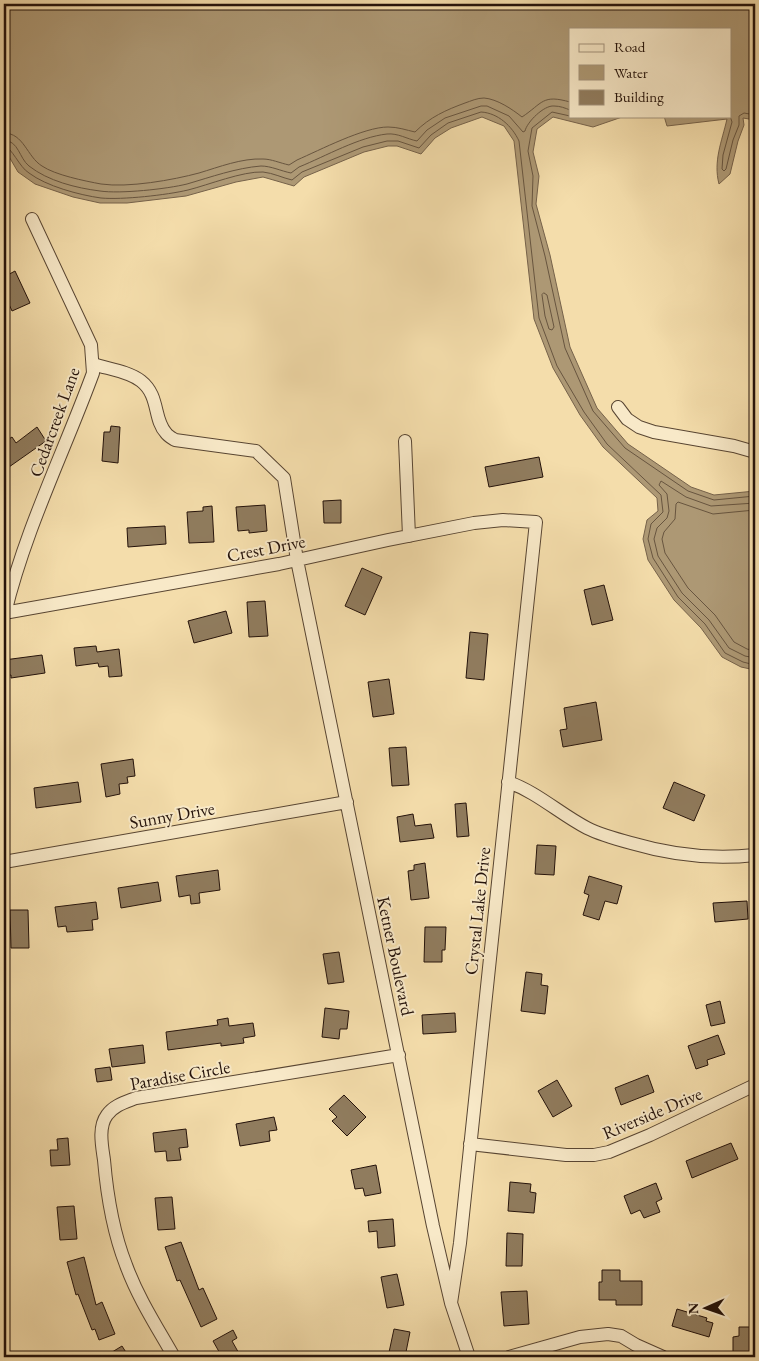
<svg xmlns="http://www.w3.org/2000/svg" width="759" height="1361" viewBox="0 0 759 1361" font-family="'EB Garamond',serif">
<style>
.water{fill:#ad9874;stroke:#76624a}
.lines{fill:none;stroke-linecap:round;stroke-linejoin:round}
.shore{stroke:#68553f;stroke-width:1}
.building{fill:#907c5e;stroke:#24120a}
.minor-casing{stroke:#584532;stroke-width:14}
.minor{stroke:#f8e9c8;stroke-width:12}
.labels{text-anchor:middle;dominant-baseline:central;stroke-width:4;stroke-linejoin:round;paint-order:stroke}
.street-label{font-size:18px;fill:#24120a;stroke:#f8e9c8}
</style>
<rect width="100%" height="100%" fill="#f4ddab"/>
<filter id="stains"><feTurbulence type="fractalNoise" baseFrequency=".004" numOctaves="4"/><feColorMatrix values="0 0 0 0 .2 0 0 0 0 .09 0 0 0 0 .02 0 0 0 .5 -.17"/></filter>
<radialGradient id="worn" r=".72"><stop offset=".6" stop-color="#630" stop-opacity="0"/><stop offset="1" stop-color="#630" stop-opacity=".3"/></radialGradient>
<path class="water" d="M4,4H755V120L743,118L744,125L738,141L730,174L719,184C713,161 722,141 727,119L667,126L664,116H730V29H570V116H625L593,127L553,117L537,129L533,152L539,176L536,204L550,255L570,347L597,408L628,444L691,487L714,495L755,491V670L741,667L722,657L701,628L674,600L648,560L643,539L647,520L658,511L657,498L603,447L580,415L553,368L534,319L514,141L504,126L482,117L451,128L435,138L421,154L397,146H388L364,152L304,177L294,186L263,177L236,182L186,196L127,203H100L73,197L35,184L18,172L4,148Z"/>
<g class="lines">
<path class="shore" d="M570,116L552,112L532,128L528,151L533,176L532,206L545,256L565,348L593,411L625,448L688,491L714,500L755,496
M730,116L732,122L723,155L722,169L724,171L726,169L733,140L739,125V116L744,113L755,115
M4,133C24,133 27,157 42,166C55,175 85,181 101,184C128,188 173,180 199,173C219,167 242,158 263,159C271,159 280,163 289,165L297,160C320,150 364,127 388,127C398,127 406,130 415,132C430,117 446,110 465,103C471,101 477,98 484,98C497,99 512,109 522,117C543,103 542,94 570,102
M4,140C19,141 19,158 29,166C48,181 76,188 100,191C120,194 167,189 187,184C211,177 236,168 261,166C271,166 281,171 291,173L299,167C326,156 359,137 387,134C398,133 407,139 417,141L427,130L445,118L481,106H487L509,116L523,132L525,131C527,122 544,105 554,106C560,106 565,108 570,110
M4,146C12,147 19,167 29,173C46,186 79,195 101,198C122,200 167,195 188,190C208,185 243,171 263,172C273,173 283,178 292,180L302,172L363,147L387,141H398L419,148L431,135L448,123L481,112C498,113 512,126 519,141L539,318L557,366L584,412L607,444L661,495L663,512L651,524L648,539L653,558L678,597L705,624L725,653L743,662L755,665
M544,293L547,295L554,327L552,330L549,329L545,316L542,295Z
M755,503L711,506L686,497L661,481L659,485L667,494L669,511L667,518L657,528L654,539L658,556L682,593L709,620L729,648L745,656L755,658
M755,510L713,514L678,502L676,504L675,519L664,532L662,539L665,553L688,588L715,615L734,642L747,649L755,651"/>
</g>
<path class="building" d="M15,271L30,303L12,311L4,293V277Z
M111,426L120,427L118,463L102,461L104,432H110Z
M37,427L46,441L9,467L4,460V442L12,437L16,443Z
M539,457L543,477L489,487L485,467Z
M341,500V523H324L323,501Z
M265,505L267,531L249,533V530L238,531L236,507Z
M212,506L214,542L189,543L187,512L203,511V507Z
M165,526L166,544L128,547L127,528Z
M362,568L382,577L365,615L345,606Z
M604,585L613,620L592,625L584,590Z
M265,601L268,636L249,637L247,602Z
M226,611L232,633L194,643L188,621Z
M470,632L488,634L484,680L466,678Z
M96,646L97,652L119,649L122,676L109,677L108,666L99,667L98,663L76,666L74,648Z
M42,655L45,673L11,678V675L4,676V660Z
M389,679L394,714L373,717L368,682Z
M596,702L602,740L563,747L560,730L567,729L564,708Z
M406,747L409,785L392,786L389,748Z
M133,759L135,776L127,777L128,783L119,784L120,794L106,797L101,764Z
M78,782L81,802L36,808L34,788Z
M674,782L705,795L694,821L663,808Z
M466,803L469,836L457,837L455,804Z
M413,814L415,826L431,824L434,838L400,842L397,817Z
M537,845L556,846L554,875L535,874Z
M425,863L429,898L411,900L408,871L414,870V865Z
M218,870L220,890L199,893L200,903L191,904L190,895L179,897L176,876Z
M589,876L622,886L617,904L605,901L599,920L583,915L589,895L584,893Z
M158,882L161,901L121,908L118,888Z
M747,901L748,919L715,922L713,903Z
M96,902L98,919L92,920L93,930L67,932L66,926L58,927L55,907Z
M10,910H28L29,948H11Z
M425,927H446L445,950H442V962H424Z
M339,952L344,982L328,984L323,954Z
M526,972L542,974L541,985L548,986L545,1014L521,1011Z
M720,1001L725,1023L711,1026L706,1005Z
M325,1008L349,1011L347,1029H340L339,1039L322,1037Z
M455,1013L456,1032L423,1034L422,1015Z
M228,1018L229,1026L253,1023L255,1036L243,1038L244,1043L221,1046V1043L168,1050L166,1032L218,1025L217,1020Z
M718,1035L725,1054L707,1060L708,1065L696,1069L688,1046Z
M143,1045L145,1063L112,1067L109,1049Z
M110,1067L112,1080L97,1082L95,1069Z
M648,1075L654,1092L621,1105L615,1088Z
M557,1080L572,1106L553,1117L538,1091Z
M344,1095L366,1117L347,1136L332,1121L337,1117L329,1109Z
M274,1117L277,1130L269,1131L270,1141L240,1146L236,1124Z
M186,1129L188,1147L179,1148L181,1160L167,1161L166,1151L155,1152L153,1133Z
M68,1138L70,1165L51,1166L50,1150H58L57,1139Z
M731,1143L738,1159L692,1178L686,1161Z
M376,1165L381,1193L365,1196L363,1188L355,1189L351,1170Z
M510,1182L531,1184L530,1192L536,1193L534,1213L508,1211Z
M656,1183L662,1199L656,1202L660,1212L644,1218L640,1210L631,1214L624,1196Z
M172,1197L175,1229L158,1230L155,1198Z
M74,1206L77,1239L60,1240L57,1207Z
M393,1219L395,1246L378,1248L377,1231L369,1232L368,1221Z
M507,1233L523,1234L522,1266H506Z
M181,1242L199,1290L203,1288L217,1319L201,1327L180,1280L177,1281L165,1247Z
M84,1257L96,1305L102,1302L115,1334L99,1340L95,1329L92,1330L78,1294L76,1295L67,1262Z
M602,1270H620V1281H642V1305H616V1300H599V1282H602Z
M397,1274L404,1305L387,1308L381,1277Z
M527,1291L529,1324L504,1326L501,1292Z
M677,1309L707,1318L706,1321L713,1323L709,1337L672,1326Z
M739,1327H755V1352L733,1353V1337L739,1336Z
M394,1329L410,1332L405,1357H388Z
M233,1330L237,1338L232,1341L241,1357H222L213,1341Z
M122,1346L129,1357H104Z"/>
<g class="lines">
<g class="minor-casing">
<path id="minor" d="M93,364C108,369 128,371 141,381C160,396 153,419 166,433C168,436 172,438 175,440L256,451L284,478L297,560L433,1226L451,1303L469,1357
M618,407L627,419L639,427L654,432L734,446L755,452
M405,441L409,536
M4,613L279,564L388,540L474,523L503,520L536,522L460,1243L451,1303
M5,613C25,530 64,452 93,373L91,345L32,219
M508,782C537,792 560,814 587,828C601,835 616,839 631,843C672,855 712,860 755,855
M4,862L347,802
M470,1144L566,1155H594L609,1152L650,1135L755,1085
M174,1357C157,1327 138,1298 126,1265C113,1232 107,1195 104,1160C102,1146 98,1127 107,1115C114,1105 126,1102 136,1098L399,1055
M509,1357L580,1337L608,1334L621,1336L636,1345L663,1357"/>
</g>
<use href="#minor" class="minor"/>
</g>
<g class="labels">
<g class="street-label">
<text transform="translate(54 422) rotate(-70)">Cedarcreek Lane</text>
<text transform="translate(266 548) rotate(-11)">Crest Drive</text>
<text transform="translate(172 815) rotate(-10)">Sunny Drive</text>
<text transform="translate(477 911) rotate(-84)">Crystal Lake Drive</text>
<text transform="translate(396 956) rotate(78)">Ketner Boulevard</text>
<text transform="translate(180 1075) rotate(-10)">Paradise Circle</text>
<text transform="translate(652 1113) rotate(-23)">Riverside Drive</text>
</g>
</g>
<rect width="759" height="1361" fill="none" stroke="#f4ddab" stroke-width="20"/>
<rect x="5" y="5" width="749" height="1351" fill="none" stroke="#24120a" stroke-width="2.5"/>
<rect x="10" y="10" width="739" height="1341" fill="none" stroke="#24120a"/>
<rect x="569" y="28" width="162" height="90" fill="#f8e9c8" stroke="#a3937c"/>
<rect x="579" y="44" width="25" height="8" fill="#f8e9c8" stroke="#a3937c"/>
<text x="614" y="52" font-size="15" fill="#24120a">Road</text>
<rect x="579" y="65" width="25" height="15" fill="#ad9874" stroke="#a3937c"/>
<text x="614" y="78" font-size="15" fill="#24120a">Water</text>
<rect x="579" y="90" width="25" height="15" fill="#907c5e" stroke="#a3937c"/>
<text x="614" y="102" font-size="15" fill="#24120a">Building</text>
<g transform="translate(706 1308) rotate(268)" stroke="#f8e9c8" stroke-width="4" paint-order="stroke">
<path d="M0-4L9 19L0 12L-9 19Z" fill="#24120a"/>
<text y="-8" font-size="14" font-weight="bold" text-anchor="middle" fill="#24120a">N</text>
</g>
<rect width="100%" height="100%" filter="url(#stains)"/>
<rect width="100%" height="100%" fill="url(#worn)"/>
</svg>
